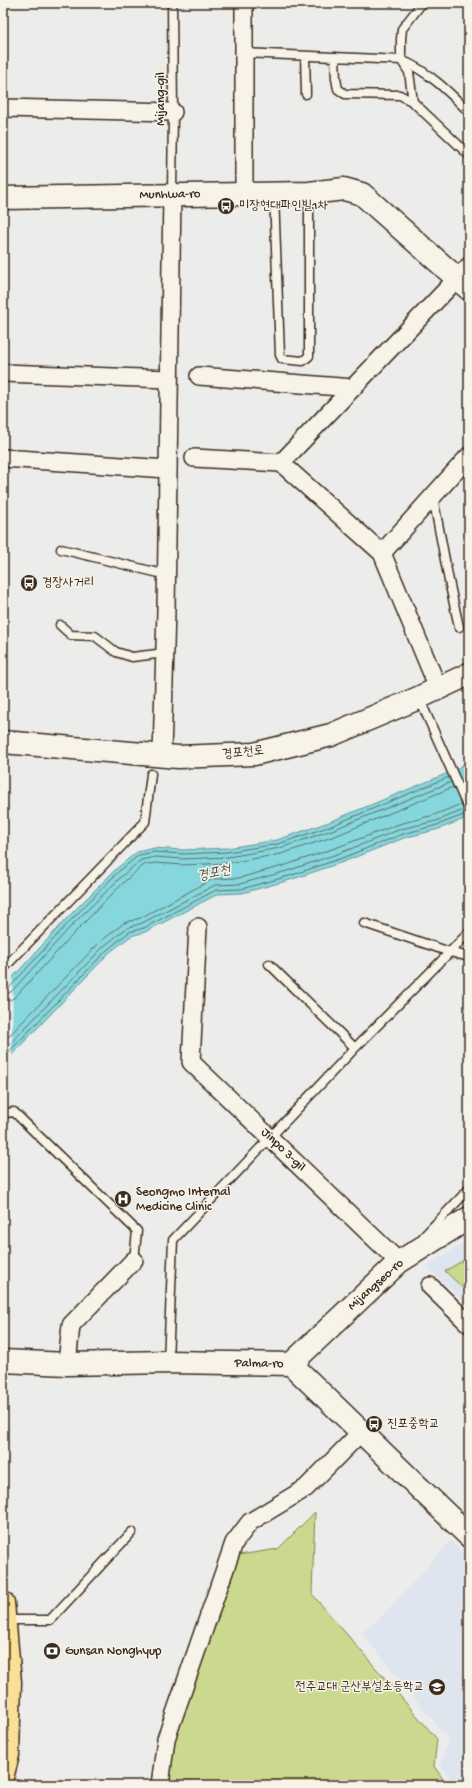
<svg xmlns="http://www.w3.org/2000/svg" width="472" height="1788" viewBox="0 0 472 1788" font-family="'Gochi Hand','Poor Story',sans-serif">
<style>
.built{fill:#dfe5ef}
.green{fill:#cad98d;stroke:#828256}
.water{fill:#86d7dd;stroke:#689291}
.pier{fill:#ecedeb}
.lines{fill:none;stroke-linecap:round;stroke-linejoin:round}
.shore{stroke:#596f6a;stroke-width:1}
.lane-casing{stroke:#3b2a1e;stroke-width:11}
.street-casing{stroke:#3b2a1e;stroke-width:20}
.secondary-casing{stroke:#3b2a1e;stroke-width:25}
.primary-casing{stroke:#3b2a1e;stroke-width:25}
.lane{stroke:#f7f3e8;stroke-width:8}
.street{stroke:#f7f3e8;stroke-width:17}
.secondary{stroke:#f7f3e8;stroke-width:22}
.primary{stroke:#fbdf96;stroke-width:22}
.labels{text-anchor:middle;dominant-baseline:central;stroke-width:3;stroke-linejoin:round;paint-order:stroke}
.street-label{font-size:13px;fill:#3b2a1e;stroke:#f7f3e8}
.poi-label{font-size:13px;fill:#3b2a1e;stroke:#f7f3e8;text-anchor:start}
.water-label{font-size:14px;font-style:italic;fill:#4e554e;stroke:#f7f3e8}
</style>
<rect width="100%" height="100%" fill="#ecedeb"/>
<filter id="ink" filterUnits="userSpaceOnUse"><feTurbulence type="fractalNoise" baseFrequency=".025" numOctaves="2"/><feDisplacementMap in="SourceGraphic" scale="8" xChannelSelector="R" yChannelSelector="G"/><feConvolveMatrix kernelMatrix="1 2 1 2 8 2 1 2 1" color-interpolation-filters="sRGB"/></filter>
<g filter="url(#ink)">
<path class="built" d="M469,1240V1306L426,1266Z
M451,1541L469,1559V1785H454L440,1764L448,1740L362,1633L380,1618Z"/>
<path class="green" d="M469,1257V1294L445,1271Z
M315,1512L312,1594L437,1739L434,1766L447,1785H166L171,1733L239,1555L278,1549Z"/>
<path class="water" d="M469,761V817L439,829L404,838L343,862L290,880L242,893L218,894L145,932L131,936L110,952L3,1064V988L68,917L116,869L137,852L154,848L183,850L227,848L277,840L329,822L453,771Z"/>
<path class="pier" d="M13,974L12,1057L3,1066V985Z"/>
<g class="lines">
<path class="shore" d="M3,990L8,989L71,920L118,872L139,855L154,852L183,854L227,852L278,844L331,826L449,777
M3,995L11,992L74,923L122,876L141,860L155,857L183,859L228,857L280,848L332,830L451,782
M3,1001L10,1000L15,997L79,928L126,880L144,865L155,863L183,865L228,863L281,854L335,836L453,787
M3,1042L100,942L124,923L140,918L213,879L239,878L286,865L338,847L399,824L434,815L461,804
M3,1051L104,946L127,928L142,923L215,885L240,884L287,871L340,853L401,829L436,821L464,810
M3,1058L107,950L129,932L144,928L216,890L241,889L289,876L342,858L403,834L437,825L466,814"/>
<g class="lane-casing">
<path id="lane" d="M245,53L401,60C428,71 448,91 469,112
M305,56L306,94
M335,57L336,79L338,89L345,94L400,95L413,102L469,155
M413,102L409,72L401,60V39L402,29L422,3
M172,194L173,112L172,3
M274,195L280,355L282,359L303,361L309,356V193
M433,497L449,581L459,627
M61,549L167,575
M60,625L71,635L95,636L116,652L132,657L165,653
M417,699L424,709L469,810
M364,923L450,952L469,932
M269,964L355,1048
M3,969L145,822L151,774
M5,1113L14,1112L137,1231L134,1260
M423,1237L469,1189
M168,1362L173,1240L355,1048L450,952L469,957
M6,1620H50L132,1532"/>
</g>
<g class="street-casing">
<path id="street" d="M244,3V194
M3,108L173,112
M3,373L169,379
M199,376L353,388
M3,458L167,469
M194,458L281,463
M382,553L469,456
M438,688L382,553L281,463L469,266
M162,755L166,610L172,194
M198,927L191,1062L399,1262
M430,1286L469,1324
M67,1364L71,1325L134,1260
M160,1785L166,1739L234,1543L250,1522L306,1488L361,1432"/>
</g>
<g class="secondary-casing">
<path id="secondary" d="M3,198L309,193L344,189L362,194L469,289
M3,742L178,757L254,754L331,735L416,699L469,674
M3,1361L67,1364L168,1362L291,1364L469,1536
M291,1364L399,1262L469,1218"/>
</g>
<g class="primary-casing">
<path id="primary" d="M3,1603L10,1682L8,1755L3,1774"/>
</g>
<use href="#lane" class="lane"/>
<use href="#street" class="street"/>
<use href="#secondary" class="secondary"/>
<use href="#primary" class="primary"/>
</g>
</g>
<defs>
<g id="bus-disc" transform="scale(0.9)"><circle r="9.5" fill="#3b2a1e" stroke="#f7f3e8"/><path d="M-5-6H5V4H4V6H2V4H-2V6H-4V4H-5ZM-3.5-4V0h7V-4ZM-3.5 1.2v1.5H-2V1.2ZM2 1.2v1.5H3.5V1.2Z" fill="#fff"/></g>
<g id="hospital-disc" transform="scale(0.9)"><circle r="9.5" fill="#3b2a1e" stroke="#f7f3e8"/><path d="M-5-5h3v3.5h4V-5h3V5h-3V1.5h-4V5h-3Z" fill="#fff"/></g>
<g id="bank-disc" transform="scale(0.9)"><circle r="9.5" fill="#3b2a1e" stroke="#f7f3e8"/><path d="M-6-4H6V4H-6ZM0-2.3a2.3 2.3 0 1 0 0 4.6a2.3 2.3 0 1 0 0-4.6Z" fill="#fff"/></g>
<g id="school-disc" transform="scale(0.9)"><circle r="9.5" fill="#3b2a1e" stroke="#f7f3e8"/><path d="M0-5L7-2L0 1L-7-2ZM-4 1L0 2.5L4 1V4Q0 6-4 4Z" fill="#fff"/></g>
</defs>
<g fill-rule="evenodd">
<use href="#bus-disc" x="226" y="206"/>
<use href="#bus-disc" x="29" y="583"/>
<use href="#hospital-disc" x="123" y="1199"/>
<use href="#bus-disc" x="374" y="1424"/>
<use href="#bank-disc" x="52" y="1651"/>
<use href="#school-disc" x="437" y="1687"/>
</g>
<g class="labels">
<g class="street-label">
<text transform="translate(161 99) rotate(-90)">Mijang-gil</text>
<text transform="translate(170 195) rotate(-1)">Munhwa-ro</text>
<text transform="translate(243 753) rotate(-6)">경포천로</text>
<text transform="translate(283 1150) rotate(44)">Jinpo 3-gil</text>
<text transform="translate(376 1285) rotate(-42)">Mijangseo-ro</text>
<text transform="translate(259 1364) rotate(1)">Palma-ro</text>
</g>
<g class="poi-label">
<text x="239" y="206">미장현대파인빌1차</text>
<text x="42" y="583">경장사거리</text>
<text x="136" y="1192">Seongmo Internal<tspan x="136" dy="15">Medicine Clinic</tspan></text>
<text x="387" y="1424">진포중학교</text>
<text x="65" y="1651">Gunsan Nonghyup</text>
<text x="424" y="1687" text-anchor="end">전주교대 군산부설초등학교</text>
</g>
<g class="water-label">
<text transform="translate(214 874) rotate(-12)">경포천</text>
</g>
</g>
<rect width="472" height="1788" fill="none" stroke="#f7f3e8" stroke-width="16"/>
<rect x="8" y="8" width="456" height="1772" fill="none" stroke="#3b2a1e" stroke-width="1.5" filter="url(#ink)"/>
</svg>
